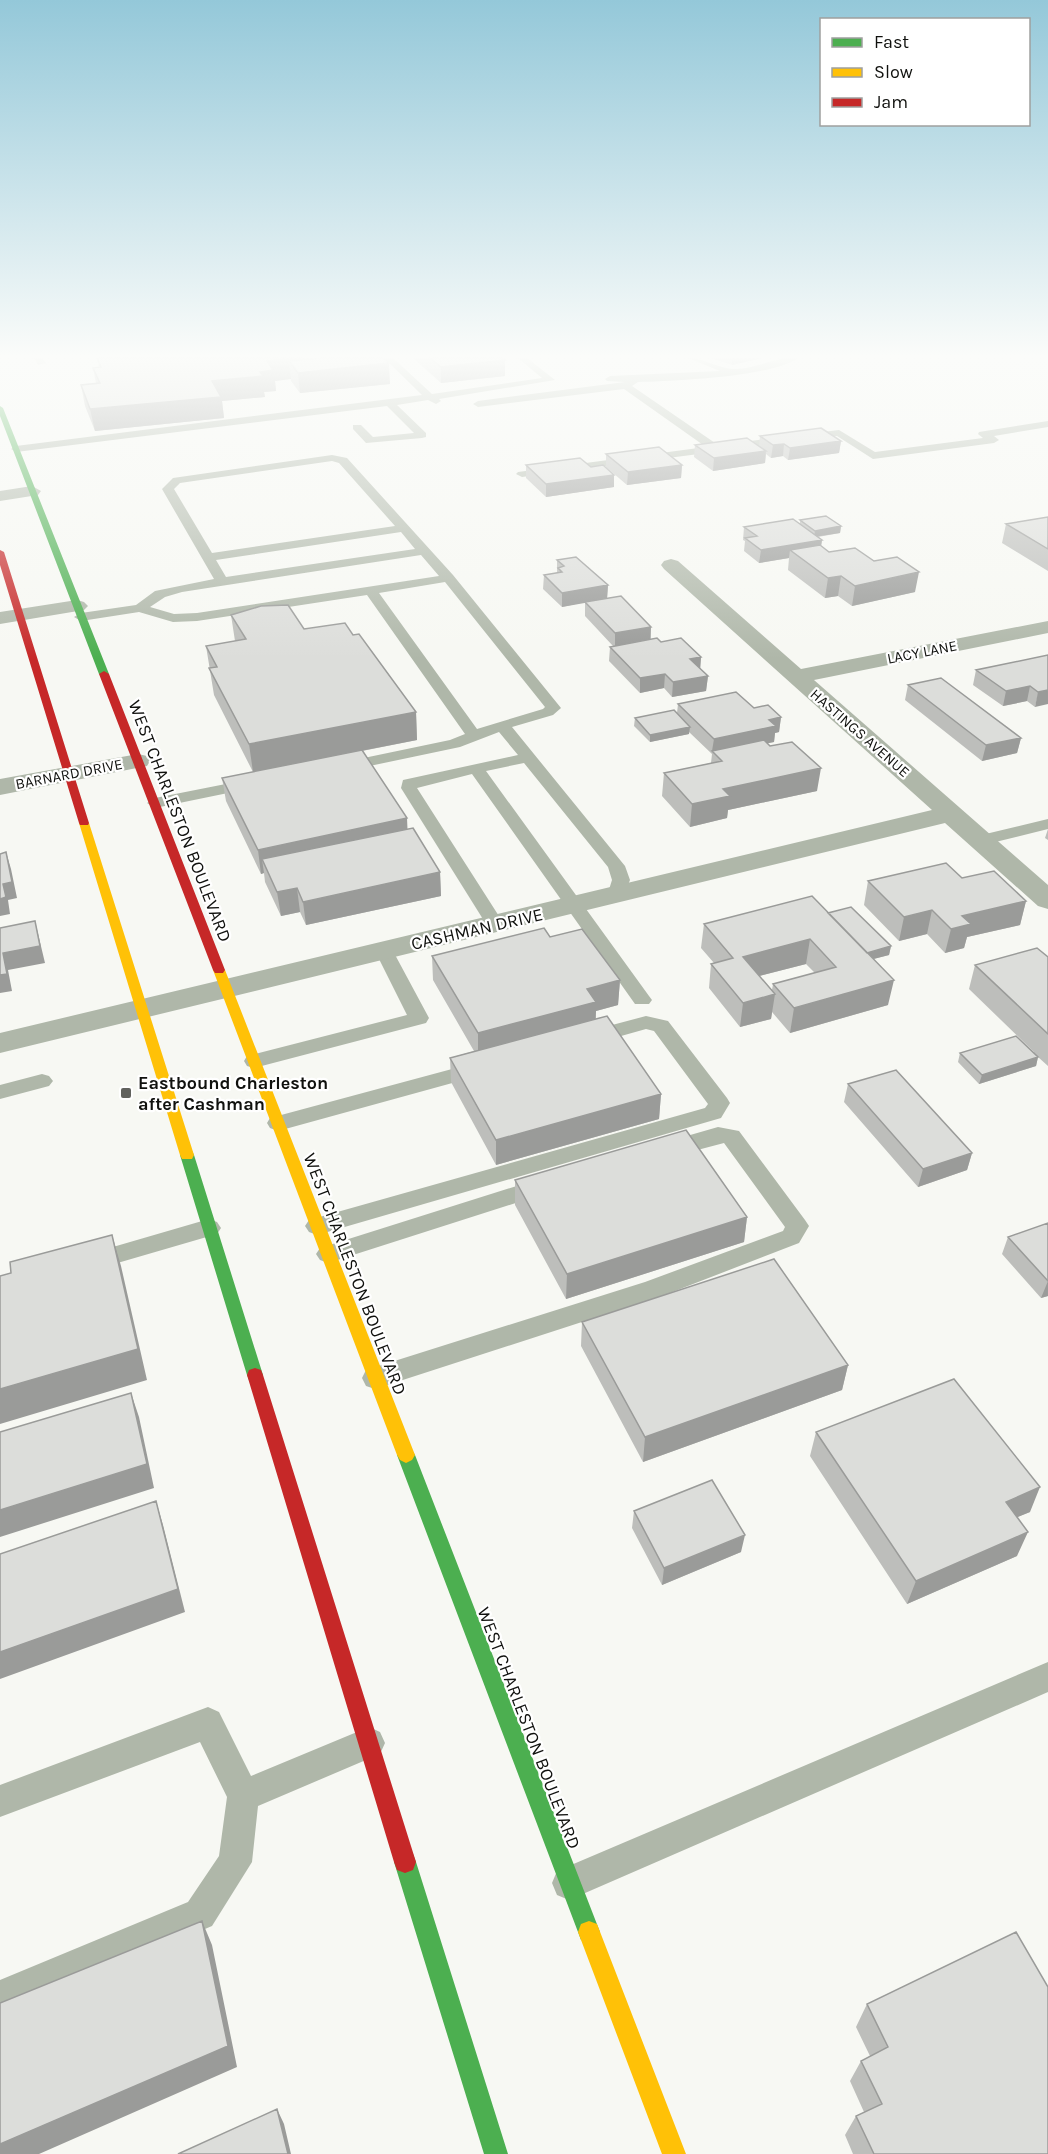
<svg xmlns="http://www.w3.org/2000/svg" width="1048" height="2154" viewBox="0 0 1048 2154" font-family="Karla,sans-serif">
<style>
.lines{fill:none;stroke-linecap:round;stroke-linejoin:round}
.lane{fill:#afb7a9;fill-rule:evenodd}
.street{fill:#afb7a9;fill-rule:evenodd}
.fast{fill:#4caf50;fill-rule:evenodd}
.slow{fill:#ffc107;fill-rule:evenodd}
.jam{fill:#c62828;fill-rule:evenodd}
.wall{fill:#bdbebb;fill-rule:evenodd}
.shaded-wall{fill:#9a9b99}
.building{fill:#dcddda;stroke:#9a9b99;stroke-width:1.5}
.poi-dot{fill:#61625e;stroke:#fff;stroke-width:2}
.labels{text-anchor:middle;dominant-baseline:central;stroke-width:4.5;stroke-linejoin:round;paint-order:stroke}
.far-street-label{font-size:15px;fill:#10110e;stroke:#fff}
.street-label{font-size:18px;fill:#10110e;stroke:#fff}
.poi-label{font-size:18px;font-weight:bold;fill:#10110e;stroke:#fff;text-anchor:start}
</style>
<rect width="100%" height="100%" fill="#f7f8f3"/>
<g class="lines">
<path class="lane" d="M34,358H42L46,363L38,365Z
M384,358H393L432,394L542,378L518,358H527L555,380L439,399L441,401L436,404L428,400L397,405L426,433V437L422,438L366,443L353,429V425H361L373,437L414,433L387,406L16,452L11,449L16,446L422,395Z
M688,358C704,358 717,368 733,369C755,370 776,356 798,358C772,377 672,381 638,382L632,386L718,445L839,430L875,452L983,438L978,434L979,432L1048,421V427L994,436L999,440L994,443L873,459L837,436L522,477L516,474L518,472L706,447L624,389L478,407L473,404L478,401L625,382L607,381L605,379L610,376L720,371Z
M332,455L347,458L453,575L561,708L553,715L512,727L625,866L630,880L622,900H610L607,896L612,880L608,867L524,763L486,771L649,996L652,1000L649,1004H635L472,774L417,788L504,924L495,930L486,924L401,788L403,780L518,755L499,732L460,747L341,772L333,767L335,764L450,740L465,734L367,595L197,621L173,622L139,612L81,621L74,617L81,613L136,605L155,591L214,579L162,489L173,478ZM332,461L339,463L395,526L212,553L174,489L180,483ZM401,532L415,549L226,577L216,560ZM421,555L439,576L197,613L174,614L150,607L165,597L182,592ZM445,582L545,707L543,709L477,729L379,593Z
M251,779L259,784L257,787L155,808L147,803L155,798Z
M1048,819V829L979,846L970,841L973,837Z
M384,945L393,951L429,1018L426,1023L254,1068L247,1066L244,1061L247,1056L407,1015L375,951Z
M646,1016L668,1021L727,1098L730,1103L721,1118L317,1235L309,1232L305,1226L309,1220L705,1108L708,1104L654,1031L646,1029L589,1045L582,1043L579,1038L582,1033Z
M478,1062L485,1064L488,1069L485,1074L278,1131L270,1128L267,1123L270,1118Z
M42,1074L49,1076L53,1081L49,1086L0,1099V1085Z
M718,1127L739,1131L805,1220L809,1226L799,1243L662,1296L375,1389L366,1386L362,1378L366,1370L645,1282L783,1231L785,1227L724,1143L667,1158L659,1156L656,1150L659,1144Z
M542,1178L550,1180L553,1186L550,1192L328,1263L320,1260L316,1254L320,1248Z
M209,1219L217,1222L221,1228L217,1234L90,1271L82,1268L78,1262L82,1256Z
M1048,1662V1692L569,1900L557,1895L552,1883L557,1871Z
M208,1707L219,1712L251,1776L369,1727L380,1732L385,1743L380,1754L258,1806L252,1862L212,1926L0,2016V1980L188,1902L219,1856L227,1797L200,1742L0,1817V1785Z"/>
<path class="street" d="M32,486L41,491L38,495L0,501V491Z
M671,559L678,561L801,669L1048,621V633L814,680L1048,885V909L1038,906L945,823L0,1053V1033L932,810L664,569L661,565L664,561Z
M77,600L84,602L88,606L84,610L0,624V612Z
M138,754L147,756L150,761L147,766L0,795V779Z"/>
<path class="fast" d="M0,406L3,408L109,674L107,676L99,674L0,416Z
M187,1150L192,1151L194,1155L263,1375L261,1380L255,1382L249,1380L247,1375L180,1155L182,1151Z
M406,1447L412,1450L415,1455L600,1932L597,1940L589,1943L581,1940L578,1932L397,1455L400,1450Z
M405,1851L413,1854L416,1862L508,2154H484L394,1862L397,1854Z"/>
<path class="slow" d="M84,820L89,823L194,1155L192,1159H182L180,1155L79,823Z
M219,966L225,970L415,1455L412,1460L406,1463L400,1460L397,1455L213,970Z
M589,1921L597,1924L686,2154H662L578,1932L581,1924Z"/>
<path class="jam" d="M0,550L4,552L89,823L88,825H80L79,823L0,565Z
M104,671L109,674L225,970L223,973H215L213,970L99,674Z
M255,1368L261,1370L263,1375L416,1862L413,1870L405,1873L397,1870L394,1862L247,1375L249,1370Z"/>
</g>
<path class="wall" d="M97,358H384L390,384L300,393L291,381V379L275,381L276,391L264,392L265,397L222,401L224,418L95,431L85,406L81,385L96,383L93,368L99,367Z
M413,358H502L505,360V376L441,383Z
M710,358H762L732,365Z
M760,436L841,441L839,453L788,460L783,456L771,458L766,454L765,463L713,471L694,457L695,445L759,446Z
M606,454L682,465L681,478L627,485L606,467Z
M526,465L614,475V487L546,497L526,478Z
M1048,517V571L1002,543L1006,524Z
M800,520L841,526L840,533L818,537L822,540L821,546L829,552L915,592L852,606L838,596L825,598L788,570L789,558L759,563L744,551L745,541L743,540L744,527L800,523Z
M557,560L608,585L607,599L651,627V639L661,642L701,657L700,669L708,676L706,691L672,697L664,688L640,693L609,661L610,647L613,646L585,616V602L562,607L543,589L544,575L557,573Z
M231,615L304,629L353,635L416,712L417,740L362,751L407,829L440,872L441,896L306,925L300,912L281,916L265,882L264,873L261,874L226,801L222,778L253,772L214,695L206,646L235,641Z
M1048,655L1035,707L1027,701L1003,706L973,685L976,670Z
M908,685L1021,738L1017,753L982,761L905,700Z
M678,704L754,708L781,717L779,732L775,733L774,742L767,743L817,791L728,810L727,818L690,827L662,796L664,773L711,763L712,754L689,732V734L650,742L634,726L635,718L677,713Z
M1048,829V840L1045,838Z
M962,878L1026,901L1020,925L967,937L964,948L945,953L927,934L899,941L864,905L868,881Z
M828,913L891,946L889,955L873,959L888,1005L790,1033L772,1012L771,1019L740,1027L709,988L711,964L714,963L701,948L704,924ZM806,964L815,973L773,984L772,990L759,976Z
M550,937L620,980L618,1005L596,1011V1019L661,1094L659,1119L496,1165L451,1082L450,1058L474,1051L433,980L432,956Z
M1048,957V1066L1038,1057L1036,1066L979,1084L958,1062L960,1053L1034,1052L969,989L975,965Z
M848,1084L972,1153L967,1170L918,1187L844,1102Z
M515,1180L747,1217L744,1242L566,1299L515,1205Z
M1048,1223V1296L1041,1298L1002,1254L1008,1237Z
M582,1322L848,1365L842,1390L643,1462L581,1346Z
M816,1432L1030,1512L1017,1517V1556L907,1604L810,1456Z
M634,1511L741,1552L662,1585L632,1528Z
M867,2004L1048,2154H853L845,2135L856,2116L864,2112L850,2081L861,2061L870,2056L856,2027Z"/>
<path class="shaded-wall" d="M302,358H317L389,363L390,384L300,393L298,373L289,361L291,379L275,381L276,391L264,392L265,397L222,401L224,418L95,431L90,409L212,381L260,372L267,361Z
M732,358H762L732,365Z
M505,360V376L441,383V367Z
M841,441L839,453L788,460L790,448Z
M784,444L783,456L771,458L773,445Z
M766,451L765,463L713,471L714,458Z
M682,465L681,478L627,485L628,472Z
M614,475V487L546,497V484Z
M841,526L840,533L814,537L815,531Z
M822,540L820,553L790,550L789,558L759,563L761,550Z
M919,572L915,592L852,606L855,586Z
M841,576L838,596L825,598L828,578Z
M608,585L607,599L562,607V593Z
M651,627L650,641L615,648V633Z
M701,657L700,671L690,659Z
M665,674L664,688L640,693V678Z
M708,676L706,691L672,697L673,682Z
M1030,686L1027,701L1003,706L1006,691Z
M1048,690V704L1035,707L1038,692Z
M416,712L417,740L253,772L249,744Z
M781,717L779,732L775,733L774,742L716,754L712,751L714,739L769,720Z
M690,727L689,734L650,742V735Z
M1021,738L1017,753L982,761L986,745Z
M821,768L817,791L728,810L727,818L690,827L692,804L723,789Z
M407,818L408,841L262,859L264,873L261,874L258,850Z
M6,852L11,869L17,898L8,900L10,914L0,916V899L3,884Z
M440,872L441,896L306,925L303,902Z
M297,888L300,912L281,916L277,892Z
M1026,901L1020,925L967,937L964,948L945,953L951,929L962,916Z
M932,910L927,934L899,941L904,917Z
M35,921L45,963L8,970L12,991L0,993V975L3,953Z
M810,939L806,964L740,981L743,957Z
M891,946L889,955L862,962L864,954Z
M620,980L618,1005L596,1011L595,1026L478,1058V1033L587,989Z
M894,980L888,1005L790,1033L794,1008Z
M775,994L771,1019L740,1027L743,1003Z
M1038,1057L1036,1066L979,1084L982,1075Z
M661,1094L659,1119L496,1165V1140Z
M972,1153L967,1170L918,1187L923,1169Z
M747,1217L744,1242L566,1299L567,1274Z
M112,1235L121,1266L147,1380L0,1424V1389Z
M1048,1281V1296L1041,1298Z
M848,1365L842,1390L643,1462L645,1437Z
M131,1393L139,1417L154,1488L0,1537V1510Z
M1040,1487L1030,1512L996,1526L1006,1502Z
M156,1501L163,1525L185,1612L0,1679V1652Z
M1028,1532L1017,1556L907,1604L916,1581Z
M745,1535L741,1552L662,1585L664,1568Z
M202,1921L212,1945L237,2067L39,2154H0V2144Z
M277,2109L284,2124L291,2154H288Z"/>
<path class="building" d="M97,358H302L267,361L273,370L260,372L263,376L212,381L221,397L90,409L81,385L100,383L93,368L101,367Z
M319,358H384L389,363L298,373L289,361Z
M430,358H502L505,360L441,367Z
M821,428L841,441L790,448L784,444L773,445L760,436Z
M747,438L766,451L714,458L695,445Z
M659,447L682,465L628,472L606,454Z
M580,458L591,467L603,465L614,475L546,484L526,465Z
M826,516L841,526L815,531L800,520Z
M1048,517V549L1006,524Z
M793,519L822,540L761,550L745,538L757,536L744,527Z
M820,545L829,552L855,548L874,561L897,557L919,572L855,586L841,576L828,578L790,550Z
M576,557L608,585L562,593L544,575L562,572L558,568L564,566L557,560Z
M621,596L651,627L615,633L585,602Z
M288,605L304,629L345,623L353,635L359,634L416,712L249,744L209,668L217,667L206,646L246,639L231,615L261,606Z
M657,638L661,642L681,638L701,657L690,659L708,676L673,682L665,674L640,678L610,647Z
M1048,655V690L1038,692L1030,686L1006,691L976,670Z
M941,678L1021,738L986,745L908,685Z
M736,692L754,708L768,705L781,717L769,720L776,726L714,739L678,704Z
M674,710L690,727L650,735L635,718Z
M764,740L770,746L792,742L821,768L723,789L730,796L692,804L664,773L722,761L712,751Z
M362,750L407,818L258,850L222,778Z
M413,828L440,872L303,902L297,888L277,892L262,859Z
M6,852L12,882L3,884L6,897L0,899V854Z
M946,863L962,878L994,871L1026,901L962,916L971,924L951,929L932,910L904,917L868,881Z
M812,896L894,980L794,1008L773,984L836,967L810,939L743,957L775,994L743,1003L711,964L733,958L704,924Z
M851,907L891,946L867,953L828,913Z
M35,921L40,946L3,953L7,974L0,975V928Z
M544,928L550,937L582,929L620,980L587,989L596,1002L478,1033L432,956Z
M1037,948L1048,957V1034L975,965Z
M607,1016L661,1094L496,1140L450,1058Z
M1016,1036L1038,1057L982,1075L960,1053Z
M896,1070L972,1153L923,1169L848,1084Z
M686,1130L747,1217L567,1274L515,1180Z
M1048,1223V1281L1008,1237Z
M112,1235L138,1349L0,1389V1276L11,1273L10,1262Z
M774,1259L848,1365L645,1437L582,1322Z
M954,1379L1040,1487L1006,1502L1028,1532L916,1581L816,1432Z
M131,1393L147,1464L0,1510V1432Z
M712,1480L745,1535L664,1568L634,1511Z
M156,1501L178,1589L0,1652V1554Z
M202,1921L228,2046L0,2144V2003Z
M1016,1932L1048,1987V2154H874L856,2116L882,2104L861,2061L888,2047L867,2004Z
M277,2109L288,2154H178Z"/>
<linearGradient id="sky" x2="0" y2="1"><stop stop-color="#94c8d9"/><stop offset="0.54" stop-color="#fbfcfa"/><stop offset="1" stop-color="#fbfcfa" stop-opacity="0"/></linearGradient>
<rect width="1048" height="659" fill="url(#sky)"/>
<rect class="poi-dot" x="120" y="1087" width="12" height="12" rx="3"/>
<g class="labels">
<g class="far-street-label">
<text transform="translate(922 652) rotate(-11)">LACY LANE</text>
<text transform="translate(860 733) rotate(41)">HASTINGS AVENUE</text>
<text transform="translate(69 774) rotate(-11)">BARNARD DRIVE</text>
</g>
<g class="street-label">
<text transform="translate(180 821) rotate(69)">WEST CHARLESTON BOULEVARD</text>
<text transform="translate(477 929) rotate(-13)">CASHMAN DRIVE</text>
<text transform="translate(355 1274) rotate(69)">WEST CHARLESTON BOULEVARD</text>
<text transform="translate(529 1728) rotate(69)">WEST CHARLESTON BOULEVARD</text>
</g>
<g class="poi-label">
<text x="138" y="1083">Eastbound Charleston<tspan x="138" dy="21">after Cashman</tspan></text>
</g>
</g>
<rect x="820" y="18" width="210" height="108" fill="#ffffff" stroke="#9fa09f" stroke-width="1.5"/>
<rect x="832" y="38" width="30" height="9" fill="#4caf50" stroke="#9fa09f" stroke-width="1.5"/>
<text x="874" y="48" font-size="18" fill="#10110e">Fast</text>
<rect x="832" y="68" width="30" height="9" fill="#ffc107" stroke="#9fa09f" stroke-width="1.5"/>
<text x="874" y="78" font-size="18" fill="#10110e">Slow</text>
<rect x="832" y="98" width="30" height="9" fill="#c62828" stroke="#9fa09f" stroke-width="1.5"/>
<text x="874" y="108" font-size="18" fill="#10110e">Jam</text>
</svg>
